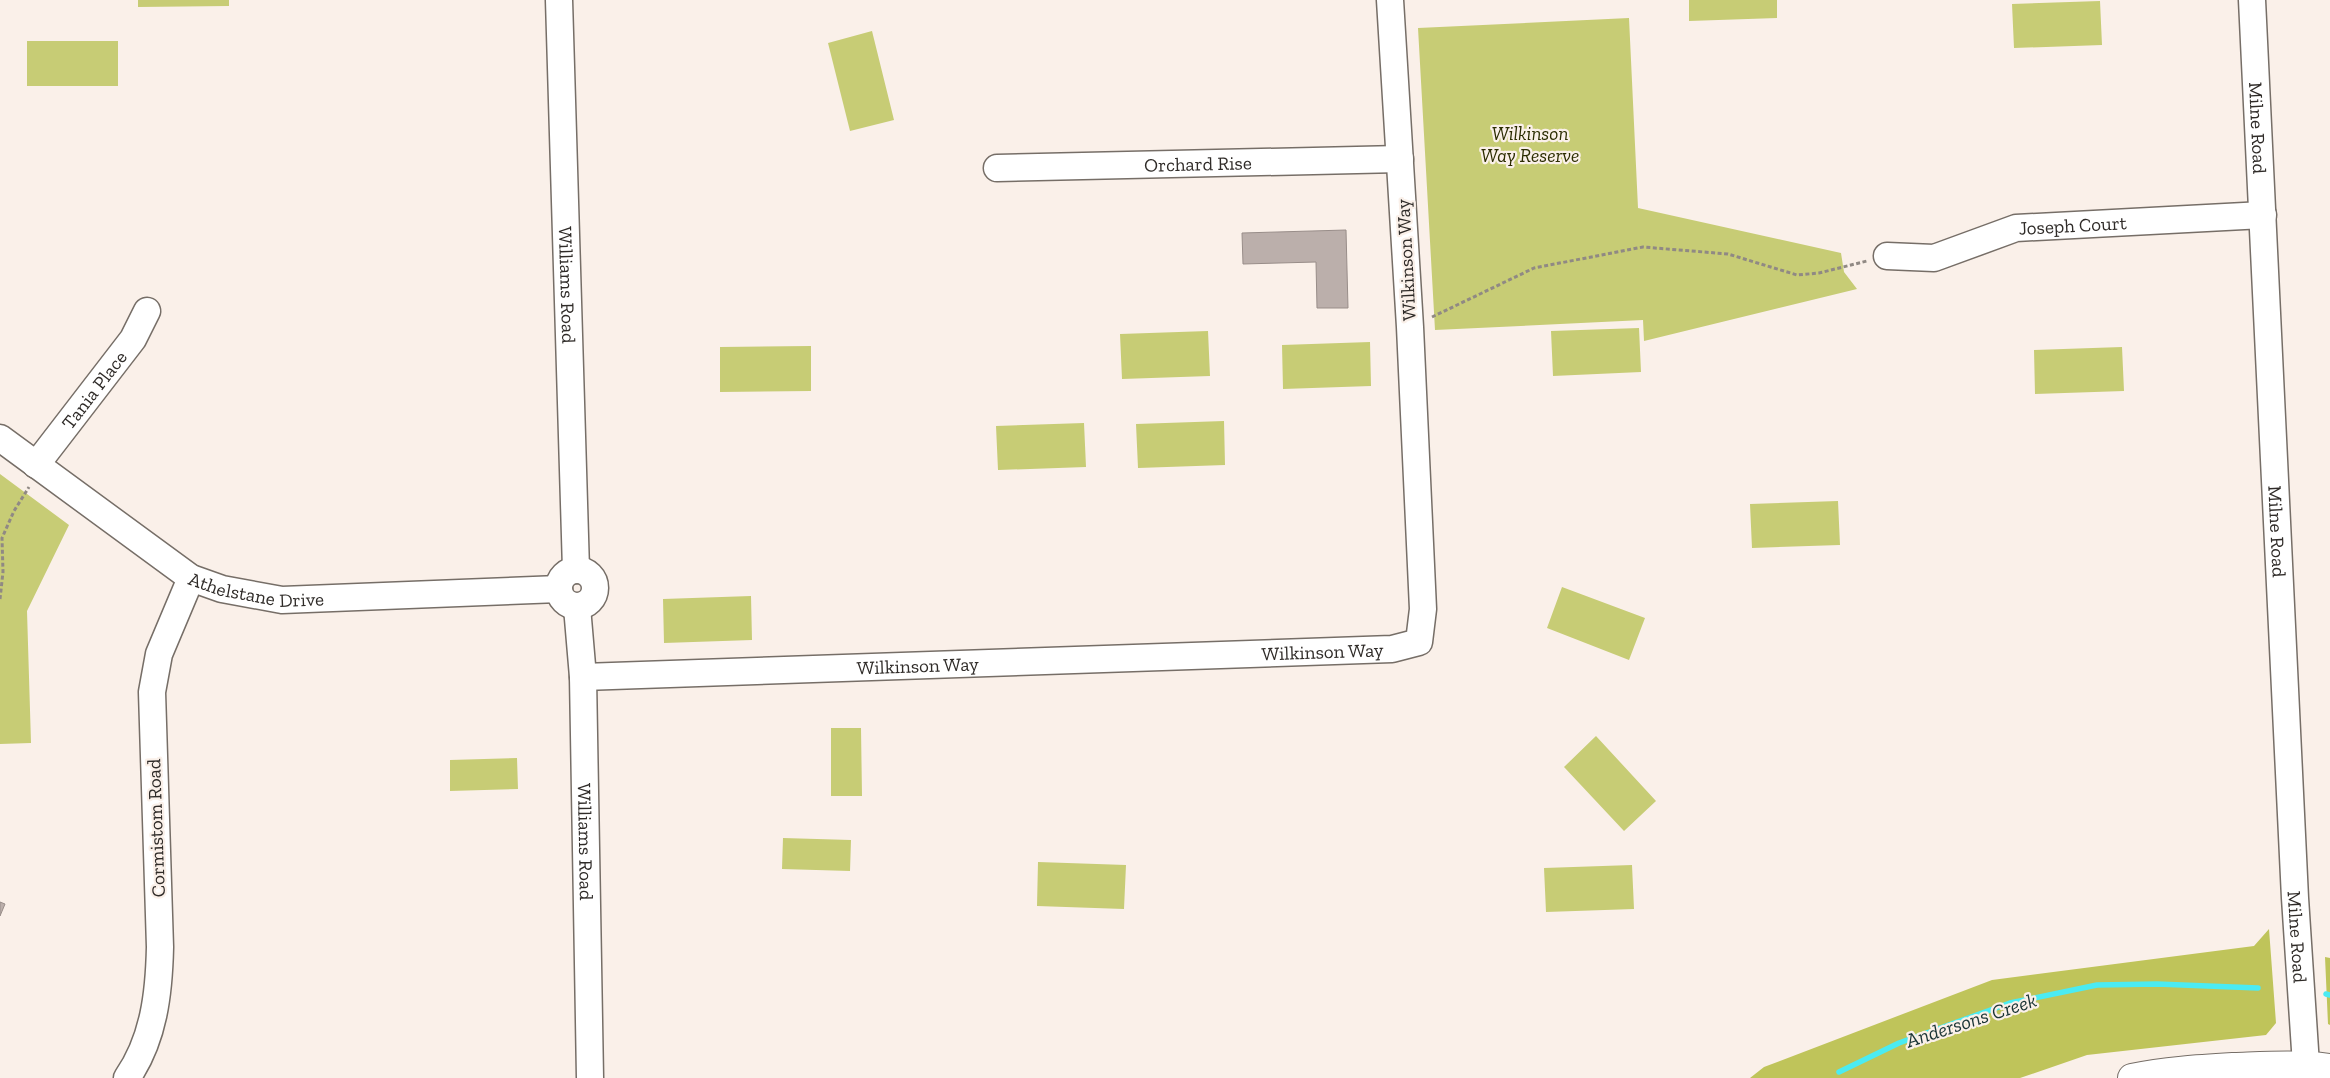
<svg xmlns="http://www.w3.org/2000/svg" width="2330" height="1078" viewBox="0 0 2330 1078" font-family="'Zilla Slab',serif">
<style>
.green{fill:#c7cc75}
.forest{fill:#bfc45a}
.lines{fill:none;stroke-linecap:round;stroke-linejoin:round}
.stream{stroke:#4bebf2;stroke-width:5.5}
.building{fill:#bbafab;stroke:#988d89}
.minor-casing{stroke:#766e67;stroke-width:29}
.major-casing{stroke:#766e67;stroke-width:30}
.path{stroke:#908984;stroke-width:3;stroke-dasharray:4 2.5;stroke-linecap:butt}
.minor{stroke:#fff;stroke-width:26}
.major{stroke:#fff;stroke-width:28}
.labels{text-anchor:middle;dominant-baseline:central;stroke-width:4.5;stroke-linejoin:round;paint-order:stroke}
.street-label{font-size:19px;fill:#2f2b28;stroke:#faf0e9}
.park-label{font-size:19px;font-style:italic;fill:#2b2c00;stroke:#faf0e9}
.water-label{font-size:20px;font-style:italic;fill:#1a3435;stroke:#faf0e9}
</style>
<rect width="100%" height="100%" fill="#faf0e9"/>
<path class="green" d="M138,0H229V6L138,7Z
M1689,0H1777V18L1689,21Z
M2100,1L2102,45L2014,48L2012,4Z
M1629,18L1638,208L1841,253L1844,272L1857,289L1644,341L1643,320L1435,330L1418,28Z
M872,31L894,120L850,131L828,43Z
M27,41H118V86H27Z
M1639,328L1641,372L1553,376L1551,331Z
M1208,331L1210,376L1122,379L1120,334Z
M1370,342L1371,386L1283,389L1282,345Z
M811,346V391L720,392V347Z
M2122,347L2124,391L2035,394L2034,350Z
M1224,421L1225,465L1138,468L1136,424Z
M1084,423L1086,467L998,470L996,426Z
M0,474L69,525L27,611L31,743L0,744Z
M1838,501L1840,545L1752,548L1750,504Z
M1562,587L1645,618L1629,660L1547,628Z
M751,596L752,640L664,643L663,599Z
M831,728H861L862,796H831Z
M1596,736L1656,801L1624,831L1564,767Z
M517,758L518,789L450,791V760Z
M783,838L851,840L850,871L782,869Z
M1038,862L1126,865L1124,909L1037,906Z
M1632,865L1634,909L1546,912L1544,868Z"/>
<path class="forest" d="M2269,929L2276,1023L2266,1035L2087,1055L2020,1078H1750L1764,1067L1992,980L2254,946Z
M2325,957L2330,958V1025L2328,1024Z"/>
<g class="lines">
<path class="stream" d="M2326,994L2330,995
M1839,1072L1899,1043L2010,1003L2097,985L2157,984L2258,988"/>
</g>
<path class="building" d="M1346,230L1348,308H1317L1316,262L1243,264L1242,233Z
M0,902L5,904L0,916Z"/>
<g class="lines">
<g class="minor-casing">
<g id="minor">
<path id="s1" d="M559,0L576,570"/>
<path id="s2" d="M2252,0L2295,898L2306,1065"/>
<path id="s3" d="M997,168L1400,159"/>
<path id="s4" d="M1887,256L1934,258L2016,228L2263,215"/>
<path id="s5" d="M0,438L191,578L222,589L282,600L559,589"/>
<path id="s6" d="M36,465L133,339L147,311"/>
<circle cx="577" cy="588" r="18"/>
<path id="s7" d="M577,607L583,677L590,1078"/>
<path id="s8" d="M583,677L1392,649L1419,642L1423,609L1410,327L1390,0"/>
<path d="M127,1078C154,1039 159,993 160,947L152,692L159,654L191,578"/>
</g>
</g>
<g class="major-casing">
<path id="major" d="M2132,1078C2165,1071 2200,1069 2234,1067C2266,1066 2298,1064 2330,1068"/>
</g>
<path class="path" d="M1432,317L1534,268L1643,247L1728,254L1797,275L1819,273L1867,261
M0,599L3,572L2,538L14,511L29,487"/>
<use href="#minor" class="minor"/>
<use href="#major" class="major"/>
</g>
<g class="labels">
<g class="street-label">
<text stroke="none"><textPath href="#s2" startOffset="128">Milne Road</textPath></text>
<text stroke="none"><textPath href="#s3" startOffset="201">Orchard Rise</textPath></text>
<text stroke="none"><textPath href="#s4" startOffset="191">Joseph Court</textPath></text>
<text transform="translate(1406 260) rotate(-93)">Wilkinson Way</text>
<text stroke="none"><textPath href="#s1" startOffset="285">Williams Road</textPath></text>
<text stroke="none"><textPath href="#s6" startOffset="95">Tania Place</textPath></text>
<text stroke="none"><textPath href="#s2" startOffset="532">Milne Road</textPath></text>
<text stroke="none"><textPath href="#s5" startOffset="304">Athelstane Drive</textPath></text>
<text stroke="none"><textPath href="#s8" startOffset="740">Wilkinson Way</textPath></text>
<text stroke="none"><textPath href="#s8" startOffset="335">Wilkinson Way</textPath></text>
<text transform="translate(156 828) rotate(-92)">Cormistom Road</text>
<text stroke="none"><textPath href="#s7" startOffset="235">Williams Road</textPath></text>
<text stroke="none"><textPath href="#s2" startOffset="938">Milne Road</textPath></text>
</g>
<g class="park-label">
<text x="1530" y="133">Wilkinson<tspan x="1530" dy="22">Way Reserve</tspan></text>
</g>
<g class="water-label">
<text transform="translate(1971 1020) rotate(-18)">Andersons Creek</text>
</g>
</g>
</svg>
